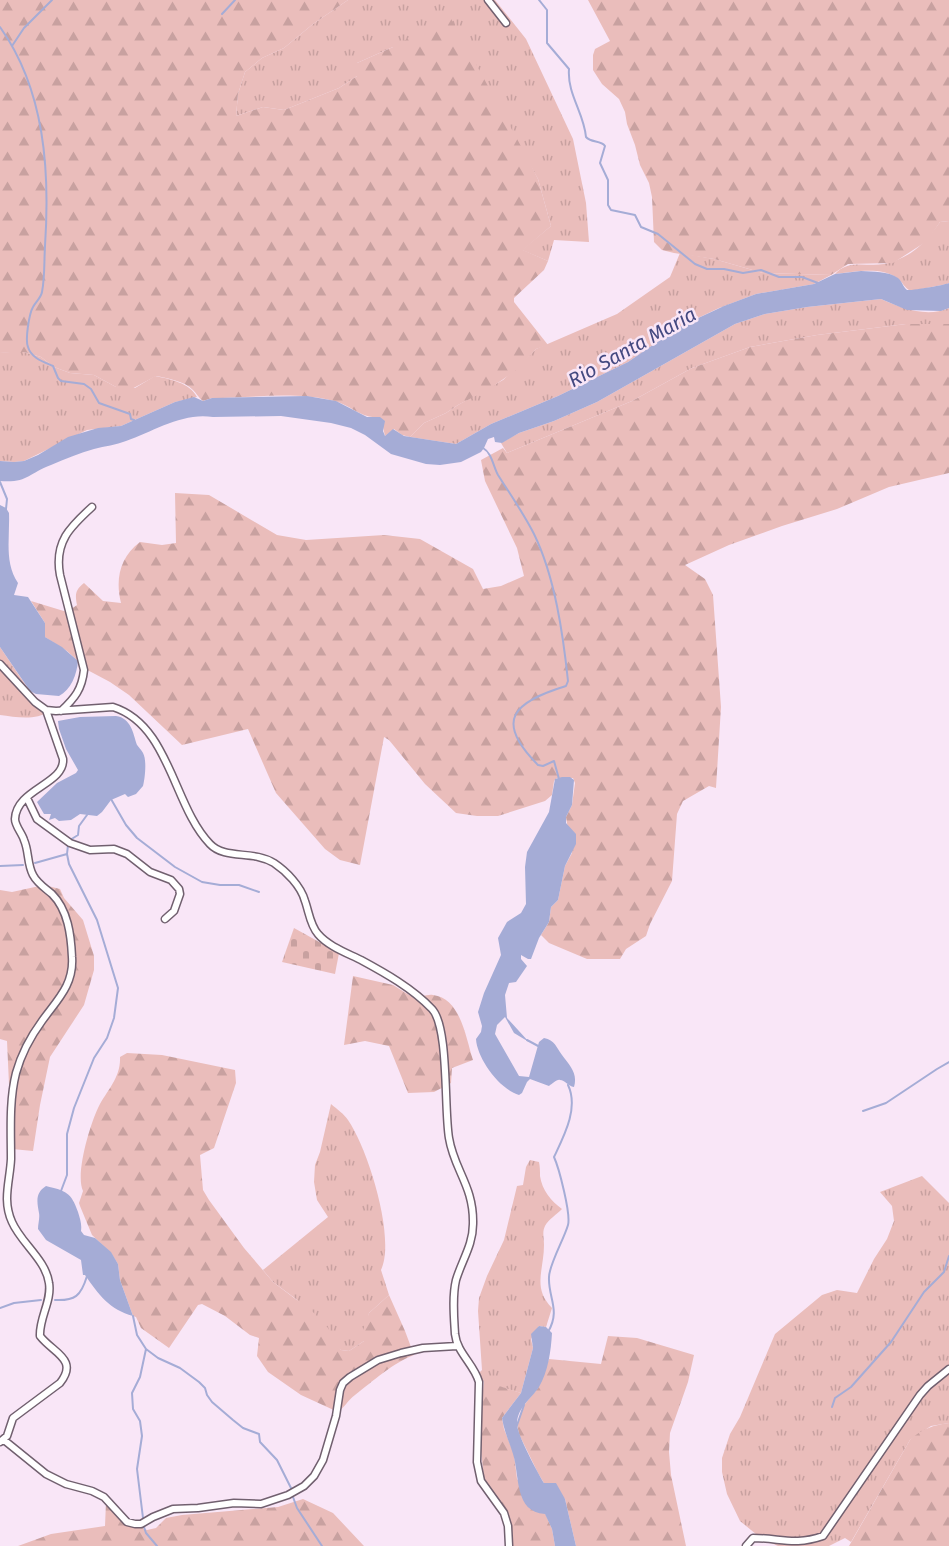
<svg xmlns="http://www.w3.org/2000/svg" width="949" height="1546" viewBox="0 0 949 1546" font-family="'Fira Sans',sans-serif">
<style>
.grass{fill:url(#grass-tufts)}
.forest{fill:url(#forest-firs)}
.cemetery{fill:url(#cemetery-stones)}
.water{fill:#a5acd6}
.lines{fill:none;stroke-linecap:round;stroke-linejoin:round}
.stream{stroke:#a5acd6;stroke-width:2}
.street-casing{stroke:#71606f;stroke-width:9}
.street{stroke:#fff;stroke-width:6}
.labels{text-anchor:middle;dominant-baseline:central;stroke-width:5;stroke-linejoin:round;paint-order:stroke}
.water-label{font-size:20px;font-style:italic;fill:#444980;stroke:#f9e6f7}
</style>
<defs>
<pattern id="grass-tufts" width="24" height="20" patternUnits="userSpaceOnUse" patternTransform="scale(1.5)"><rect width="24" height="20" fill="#eabdbb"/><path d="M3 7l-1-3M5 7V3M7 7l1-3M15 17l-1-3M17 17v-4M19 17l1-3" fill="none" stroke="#c8a1a0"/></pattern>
<pattern id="forest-firs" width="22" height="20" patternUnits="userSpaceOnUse" patternTransform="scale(1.5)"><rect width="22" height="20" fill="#eabdbb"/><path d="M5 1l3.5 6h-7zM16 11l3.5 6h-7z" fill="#c8a1a0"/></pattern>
<pattern id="cemetery-stones" width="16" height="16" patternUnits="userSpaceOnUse" patternTransform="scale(1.5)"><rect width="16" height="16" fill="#eabdbb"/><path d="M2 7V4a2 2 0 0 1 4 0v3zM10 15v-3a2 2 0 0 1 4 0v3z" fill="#c8a1a0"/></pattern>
</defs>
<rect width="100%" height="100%" fill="#f9e6f7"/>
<path class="grass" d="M348,0H495L526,39L573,139L586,203L589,242L554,240L548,261L522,250L551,226L538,179L507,123L393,47L357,63V76L339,88L284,110L263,107L236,116L238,94L245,72L262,58L284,48L313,24Z
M949,221V283L947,284L911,291C904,288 903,282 897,278C881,266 853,272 835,274C848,259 866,267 884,264C911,258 925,243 940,222Z
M680,253L714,259L763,273L831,275L814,284L756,294L719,308L679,327L628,362L558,396L491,424L456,444L410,437L424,423L446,413L458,405L503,380L536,349L617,314L670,277Z
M881,299C902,308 926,318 949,308V324H906L817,335L750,347L692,368L632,401L507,453L501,443L519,433L554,421L597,402L735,324L765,314L807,307Z
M10,352H24L41,357L54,367L70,373L94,375L116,387L135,388L155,376C170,379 190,383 197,397L175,402L121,426L87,430L24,461L14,462L0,461V353Z
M0,647L27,687L49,711C36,721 16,717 0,715Z
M331,1104C337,1109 344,1114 348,1120C368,1149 396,1238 381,1270L389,1295L369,1313L364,1341L349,1351L341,1350L296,1299L273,1282L263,1270L328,1217L317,1200L314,1182L315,1165L320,1152Z
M530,1160L539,1162C540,1167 540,1171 540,1176C542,1190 551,1201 562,1209C557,1214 548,1220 545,1226C542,1232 544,1238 544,1245C544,1270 532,1288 552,1308L546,1327L539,1326L531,1339L533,1348L521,1393L484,1382L478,1374L482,1370L478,1311L479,1298L487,1276L504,1240L517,1186L523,1185L526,1167Z
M922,1176L949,1203V1423L931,1426L910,1440L851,1542L845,1538L829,1546H778L762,1539L740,1521L727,1494L722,1472V1458L730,1434L740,1417L775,1334L822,1295L837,1290L857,1293L874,1259L887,1239L894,1221L892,1206L880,1192Z"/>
<path class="forest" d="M0,0H348L313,24L284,48L262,58L245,72L238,94L236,116L263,107L284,110L339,88L357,76V63L393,47L449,15L528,159L538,179L551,226L523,250L548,261L544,270L514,298V302L548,345L536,349L515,371L489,389L458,405L446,413L424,423L410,437L402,435L394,429L385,436L383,427L377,417C362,419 349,404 334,401C295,391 252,398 212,398L203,401C198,397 197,394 193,390C185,381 166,378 156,376L128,391L116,387L94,375L70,373L54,367L41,357L24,352L0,353Z
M588,0H949V221L940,222L927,241L893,263L848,264L831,275L763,273L714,259L674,253L662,250L654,242L652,197L649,183L640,165L635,145L627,124L625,112L619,99L602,84L593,70V55L595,49L610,41Z
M906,324H949V473L889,487L837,509L782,526L729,545L685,565L705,579L713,595L721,707L716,788L709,786L683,801L677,814L672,881L650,924L646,936L626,949L620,959H587L549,943L541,935L549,922L551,907L558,900L565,866L572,853L566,817L572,805L575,783L573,778H557L554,781L552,795L545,801L498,816H477L456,813L425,784L389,740L384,737L360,865L340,860L325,849L276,793L248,729L182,745L129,695L110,682L78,665V661L67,651L45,637V623L31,601L67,612L77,605C75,595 75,590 84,583L103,601L121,603C115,579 120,557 140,542L162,545L176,543L175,493L209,495L277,535L306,540L384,535L420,539L473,569L483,589L501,586L524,576L517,548L485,481L481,460L503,448L507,453L632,401L692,368L750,347L817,335Z
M44,885L60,889L64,898L83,920L94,956V970L84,1005L50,1057L40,1105L33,1151L12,1149L7,1041L0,1039V890L12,892Z
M353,976L393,985L414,998C420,997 428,994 433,995C461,998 466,1039 473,1060L452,1068L451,1083L434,1092L408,1093L389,1046L365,1041L344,1045Z
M127,1053L162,1055L235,1070L236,1083L214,1148L200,1155L203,1190L209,1200L244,1248L273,1282L314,1313L328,1328L341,1350L349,1351L364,1341L361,1336L369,1313L389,1295L405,1331L414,1355C394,1362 372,1382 355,1395C348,1400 344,1408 338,1412L301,1395L268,1372L257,1356L259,1338L250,1335L225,1316L202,1304L198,1305L169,1348L141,1328L136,1317L133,1316L120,1280L118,1264L111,1253L92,1235L80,1206L79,1203L83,1191C75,1174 90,1125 98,1108C107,1090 121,1078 120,1057Z
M608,1336L637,1338L694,1355L688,1382L670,1433L669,1452L671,1475L686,1546H576L565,1499L544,1483L538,1473L519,1434L517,1424L525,1404L538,1388L549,1359L601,1364Z
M484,1381L521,1393L502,1418L504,1429L514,1454L517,1479L545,1513L552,1529L555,1546H511L507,1515L484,1479L479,1431Z
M949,1423V1546H849L910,1440C921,1429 934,1425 949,1423Z
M303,1499L333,1513L364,1546H18L51,1534L105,1526L106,1502L127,1520L147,1530L156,1528L166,1518L182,1515L278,1507Z"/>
<path class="cemetery" d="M294,928L339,953L335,974L282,962Z"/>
<path class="water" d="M861,271C873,272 888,271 898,278C902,281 903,287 907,290C910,291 945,285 949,283V308L941,311L907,310L881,299L807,307L765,314L735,324L597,402L554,421L519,433L502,443L495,442L494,437L488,439L484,448L481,452L461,462L440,465L426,464L391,454L365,435L351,428L331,423L281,416L213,417C183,412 154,431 126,441C116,445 105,446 94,449C80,453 65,459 51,465C27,474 28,483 0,481V461L14,462L24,461L38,455L68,437L98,428L121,426L175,402L194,397L203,401L212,398L307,396L336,401L367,417H380L385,421L383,431L385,436L393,429L404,436L456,444L491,424L558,396L628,362L679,327L724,306L756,294L814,284L835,274Z
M0,505L6,508L9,513C10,538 4,562 18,583L14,595L28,597L45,623V637L62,647L78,661C77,674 71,690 59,696L36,694L30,691L0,647Z
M116,716C131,718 133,733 137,745C138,746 142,751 143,753C147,760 145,778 143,786L136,794L128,797L125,794L111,800L102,812L97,816L80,814L71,820L59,821L55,818L49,820L51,814H44L37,802L57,783L76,773L78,770L66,749L59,729L58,721L80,717Z
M562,777H570L574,780L572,805L566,817V823L576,834V844L565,866L558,900L551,907L549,922L539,938L531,959H528L521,955V959L527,966L516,982L509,983L505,995L507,1018L529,1042L514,1033L505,1017L497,1025L495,1034L519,1076L529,1077L539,1042L544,1038C555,1040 556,1047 562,1055C570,1066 578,1073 574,1087C568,1086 565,1080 560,1080C557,1079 552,1084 549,1086L530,1079L527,1082L522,1093L519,1095C499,1089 477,1058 476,1039L481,1032L482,1026L478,1012L484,993L501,955L498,938L507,922L521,913L526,904L525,867L527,852L549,812L555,779Z
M46,1186C66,1191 71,1192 78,1212C80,1219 82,1224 81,1231L84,1235L95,1238L111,1252L118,1264L120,1280L133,1316C110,1310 98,1294 85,1275H83L81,1260L46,1240L38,1229C38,1224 40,1218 39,1213C37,1202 35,1193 46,1186Z
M539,1326L546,1327L552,1333C551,1351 548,1372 539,1387C531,1399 518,1407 517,1423C516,1433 538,1473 544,1483H556L565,1499L576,1546H555L552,1529L545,1514C514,1512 520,1476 513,1454C509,1441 504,1431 502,1418L521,1393L533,1348L531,1334Z"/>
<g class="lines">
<path class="stream" d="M539,0L547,10V43L569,69C567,94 584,113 586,137C591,143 601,140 605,146L600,163L608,180V205L611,210L635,215L641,227L658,234L695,264L707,269H724L743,273L761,270L779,277H802L818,283
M222,14L235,0
M0,27C45,90 50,171 45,246C44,261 45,277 42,292C41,298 36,301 33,307C29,314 25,340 28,347C31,358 44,362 53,366L58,378L61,381L84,384L91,389L99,403L130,414L131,419L134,420
M12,46L24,28L52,0
M483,448C492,453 493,466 498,475C510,494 524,514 534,534C555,577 563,634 568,681L566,686C514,702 493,720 538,765L543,766L554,761L559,779
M0,482L7,499L6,509
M111,799L126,825L137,838L175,867L202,882L220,885H239L259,892
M70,840L78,835L79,826L87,815
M35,863L67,854
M0,866L23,865
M527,1040L540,1047
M863,1111L886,1103L937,1069L949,1062
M61,1191L67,1175V1134L74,1108L94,1058L107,1038L114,1018L118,988L97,920L69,864L67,854L68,845
M55,1300C75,1301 81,1296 87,1276
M0,1308L14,1303L41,1300
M133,1316L137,1335L146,1349L158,1358L180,1368L199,1382L205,1388L207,1395L212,1402L233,1420L243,1428L259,1434L260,1442L277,1460L291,1488
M548,1332C561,1310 548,1298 549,1277C549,1265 564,1239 568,1225C571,1214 559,1168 554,1157C564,1136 579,1108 568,1085
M832,1407L835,1398L851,1387L891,1342L924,1292L944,1272L949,1256
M516,1428L524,1405
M293,1497L297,1508L322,1546
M143,1518L137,1469L142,1436L140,1421L133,1409L132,1393L140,1377L146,1349
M144,1527L146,1533L157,1546"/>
<g class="street-casing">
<path id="street" d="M488,0L506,23
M0,664L35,702L46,710L63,759C65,784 16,789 15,819C15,826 22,833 24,840C29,851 27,864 33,875C37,883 45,888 52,894C68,910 71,935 72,957C74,985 57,1000 42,1021C31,1036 21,1055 16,1073C9,1101 11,1131 11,1159C10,1181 2,1200 12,1222C21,1243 46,1260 49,1283C52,1301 39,1318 40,1336C53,1353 79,1359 60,1383L13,1418L7,1436L0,1442
M46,710L56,711L113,707C170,725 173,806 210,844C225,860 253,850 274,863C286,871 301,886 305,901C309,912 310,925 318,934C328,946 347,953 361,960C385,973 412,988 432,1009C449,1027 444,1109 449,1138C454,1170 474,1186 473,1224C473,1245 462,1260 456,1280C452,1297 454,1317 455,1334C457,1353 474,1364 479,1382L477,1462L481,1481L504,1513L508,1526L509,1546
M61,711C75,698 82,689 84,670L60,575C54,542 70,527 92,507
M27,798L37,819L70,843L90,850L114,849L127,854L150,872L171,880L179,889L180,894L174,911L165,919
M4,1440L46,1474L66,1484L92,1491L104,1497L127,1522L135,1524H141L153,1517L173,1509L198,1508L234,1503L261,1504L288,1495L304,1486L314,1476L323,1460L336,1416L340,1390L343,1383L350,1377L378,1360L401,1353L423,1348L457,1346
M746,1546L753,1538C781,1538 794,1546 823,1536L920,1395L928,1386L949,1369"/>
</g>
<use href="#street" class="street"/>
</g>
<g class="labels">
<g class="water-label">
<text transform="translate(632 347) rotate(-29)">Rio Santa Maria</text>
</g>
</g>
</svg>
